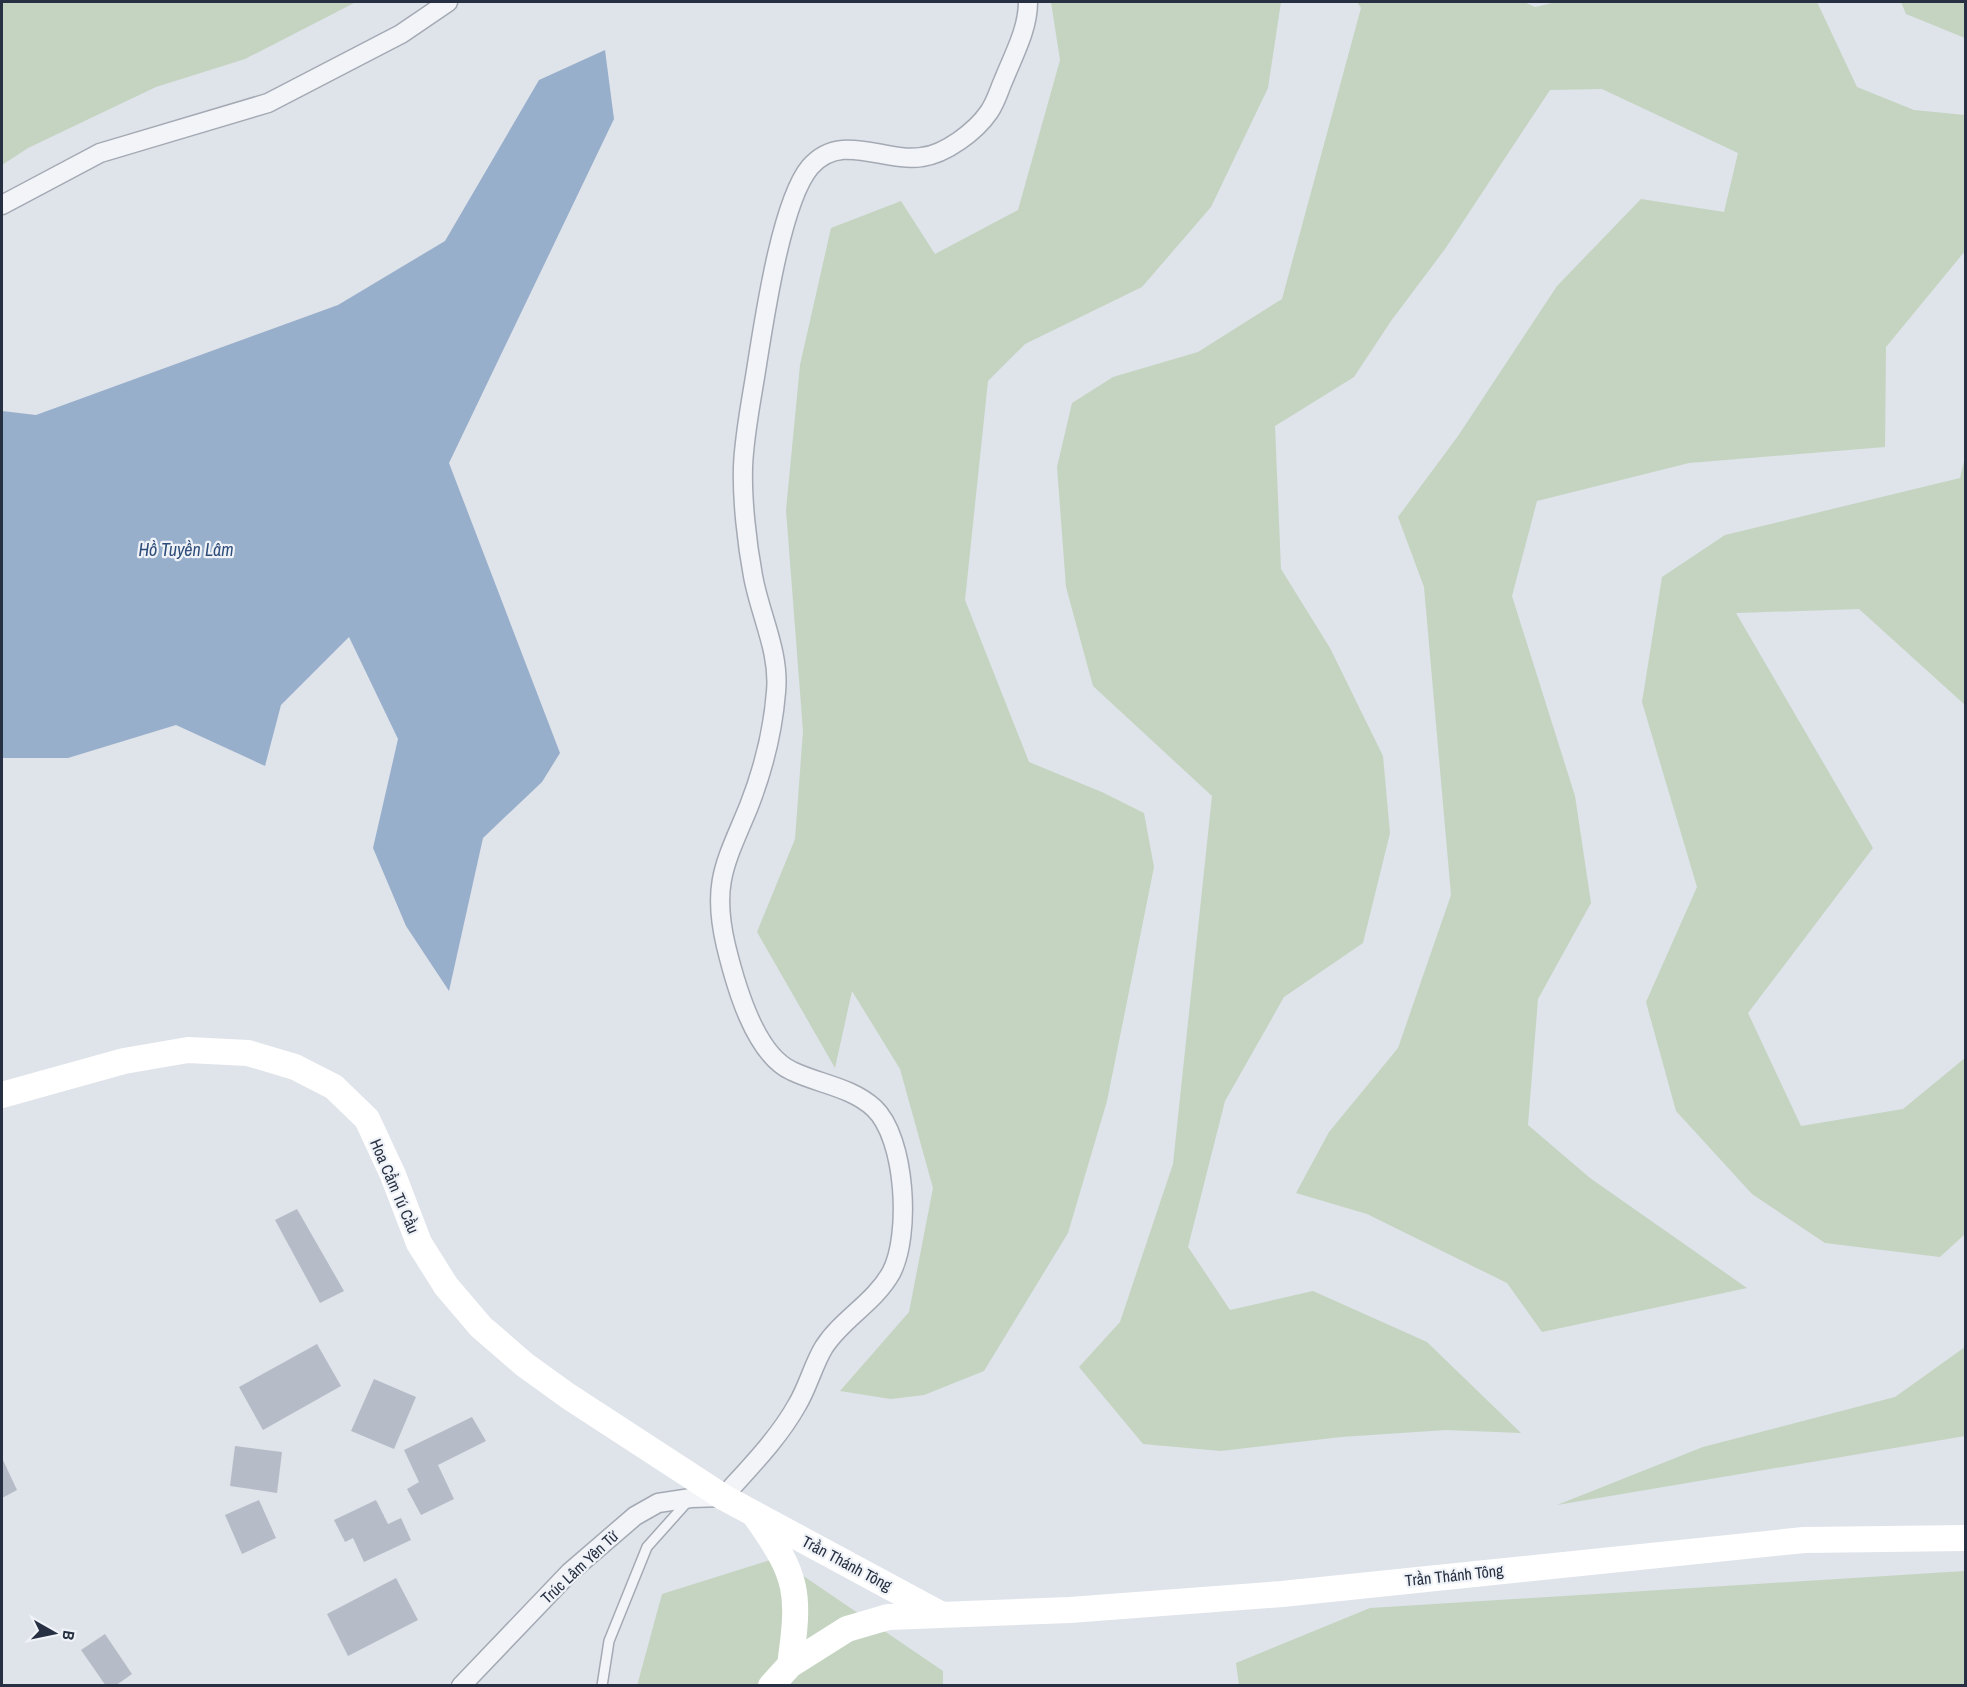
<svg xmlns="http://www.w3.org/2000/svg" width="1967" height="1687" viewBox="0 0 1967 1687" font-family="'Archivo Narrow',sans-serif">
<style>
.green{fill:#c4d4c0}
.water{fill:#98afcc}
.building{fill:#b6bcc7}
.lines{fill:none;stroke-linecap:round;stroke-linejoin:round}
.lane-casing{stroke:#a4aab4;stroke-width:12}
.street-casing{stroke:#a4aab4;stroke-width:21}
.lane{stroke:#f3f4f8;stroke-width:9}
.street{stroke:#f3f4f8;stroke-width:18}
.secondary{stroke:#fff;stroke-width:26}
.labels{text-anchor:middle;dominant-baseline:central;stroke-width:4.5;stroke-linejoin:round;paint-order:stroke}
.street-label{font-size:16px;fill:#273042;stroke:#eff2f7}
.water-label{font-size:18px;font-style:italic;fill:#2e4c79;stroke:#eff2f7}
</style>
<rect width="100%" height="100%" fill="#dfe3ea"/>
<path class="green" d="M2,2H356L245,59L156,87L28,148L2,165Z
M1051,2H1281L1268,88L1211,207L1142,287L1025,344L988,381L965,600L1029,762L1104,793L1144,813L1154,867L1107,1101L1068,1233L984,1371L924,1395L891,1399L840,1391L909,1312L933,1188L900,1069L852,991L835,1068L757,932L795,839L803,731L786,510L800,365L831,228L901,201L935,254L1018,210L1060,60Z
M1357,2H1524L1535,7L1557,2H1817L1857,87L1914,110L1965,115V251L1886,347L1885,447L1689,463L1537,501L1512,596L1575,796L1591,903L1538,999L1528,1125L1590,1178L1747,1288L1542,1332L1507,1283L1367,1214L1296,1193L1329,1132L1398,1048L1451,895L1424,587L1398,517L1458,436L1557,286L1641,199L1724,212L1738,153L1602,89L1550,90L1445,249L1391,321L1354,377L1275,426L1281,569L1330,648L1383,756L1390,833L1363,943L1284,997L1225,1101L1188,1247L1230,1310L1313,1291L1427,1342L1521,1433L1446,1430L1341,1437L1221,1451L1143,1444L1079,1367L1120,1322L1173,1164L1212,796L1093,686L1066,587L1057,467L1072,403L1113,377L1198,352L1282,299L1361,8Z
M1901,2H1965V38L1906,14Z
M1965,457V705L1859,609L1736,613L1873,848L1748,1013L1801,1126L1903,1109L1965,1058V1234L1940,1257L1825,1243L1752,1194L1676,1111L1646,1002L1697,887L1642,702L1662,577L1725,535L1960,478Z
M1965,1347V1436L1557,1505L1703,1447L1895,1397Z
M777,1558L943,1671V1686H637L662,1594Z
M1965,1571V1685H1239L1236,1663L1370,1608Z"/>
<path class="water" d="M605,50L614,119L449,463L560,753L542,782L483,838L449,991L406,926L373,848L398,739L349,637L281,705L265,766L176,725L68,758H2V411L36,415L338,305L445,241L539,80Z"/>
<path class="building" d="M297,1209L344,1291L320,1303L275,1220Z
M317,1344L341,1386L263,1430L239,1387Z
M374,1379L416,1397L394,1449L351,1431Z
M472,1417L486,1441L438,1465L454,1499L421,1515L407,1489L419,1482L404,1450Z
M235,1446L282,1452L277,1493L230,1486Z
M2,1458L17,1490L2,1498Z
M259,1500L276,1538L242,1554L225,1515Z
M376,1500L388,1524L401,1518L411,1540L364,1562L353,1538L345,1542L334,1520Z
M396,1578L418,1620L348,1656L327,1614Z
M105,1634L132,1674L115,1686H106L81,1650Z"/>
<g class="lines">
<g class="lane-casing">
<path id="lane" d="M602,1686L609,1641L647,1547L689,1500"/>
</g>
<g class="street-casing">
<path id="street" d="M2,205L100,153L268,103L401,34L448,2
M461,1686L570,1572L635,1516L658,1503L691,1498L723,1497C749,1468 778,1439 797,1405C808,1387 813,1365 824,1347C842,1319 874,1303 891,1273C911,1236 906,1138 874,1108C851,1087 819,1084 792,1071C754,1054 735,983 726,946C711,883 726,862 749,806C763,770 773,730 776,692C780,652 760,615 753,576C747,544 742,500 743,467C744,438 750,407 755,377C763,328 780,203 810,167C841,131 884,163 922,157C946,154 976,131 989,112C996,102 999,90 1004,79C1014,54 1028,29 1028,2"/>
</g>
<use href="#lane" class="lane"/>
<use href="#street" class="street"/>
<path class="secondary" d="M2,1095L124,1061L188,1050L248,1053L295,1067L334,1087L367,1119L393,1175L419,1243L446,1286L481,1327L525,1365L568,1396L723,1497L940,1614
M756,1517C799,1577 800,1593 790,1665
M771,1686L790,1665L847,1629L888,1617L1070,1610L1282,1594L1804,1540L1966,1538"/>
</g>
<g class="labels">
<g class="street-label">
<text transform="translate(395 1186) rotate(67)">Hoa Cẩm Tú Cầu</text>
<text transform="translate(847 1563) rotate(28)">Trần Thánh Tông</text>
<text transform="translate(579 1567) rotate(-43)">Trúc Lâm Yên Tử</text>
<text transform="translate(1454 1575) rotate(-6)">Trần Thánh Tông</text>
</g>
<g class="water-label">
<text x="186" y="549">Hồ Tuyền Lâm</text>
</g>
</g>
<rect width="1967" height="1687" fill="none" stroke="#273042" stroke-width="6"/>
<g transform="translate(54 1633) rotate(99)" stroke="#eff2f7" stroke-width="4.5" paint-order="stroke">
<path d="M0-4.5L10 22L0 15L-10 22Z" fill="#273042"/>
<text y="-9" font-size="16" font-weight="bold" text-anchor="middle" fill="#273042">B</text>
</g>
</svg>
